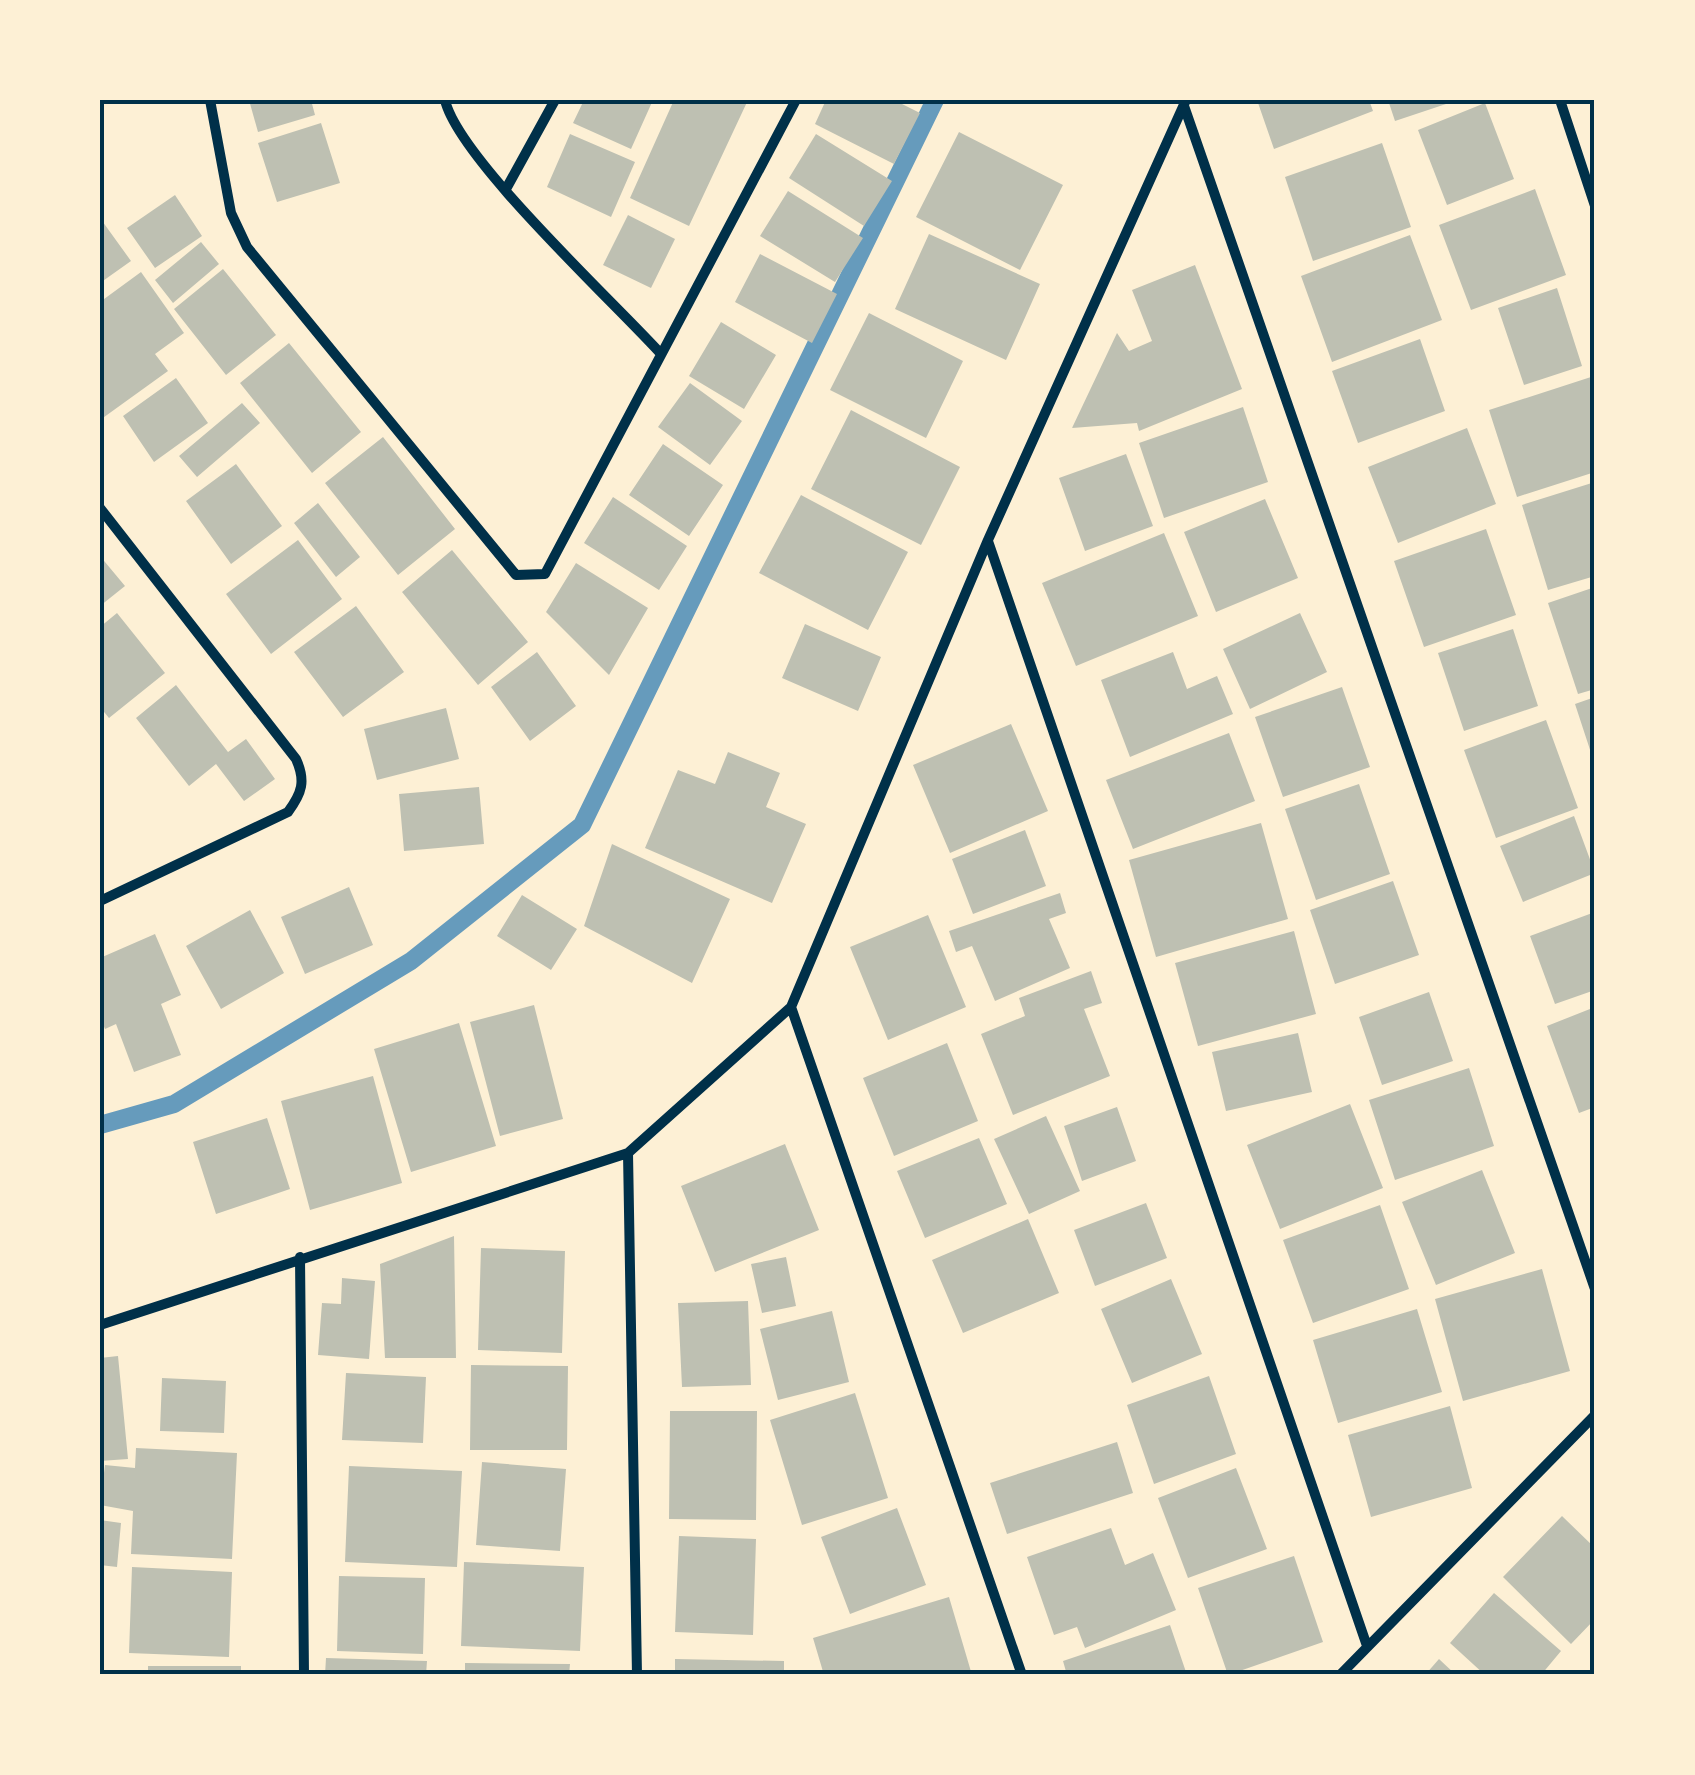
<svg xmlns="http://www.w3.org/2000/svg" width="1695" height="1775" viewBox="0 0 1695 1775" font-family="Inter,sans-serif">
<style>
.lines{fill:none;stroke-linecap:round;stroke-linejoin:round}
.stream{stroke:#669bbc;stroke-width:18}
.building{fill:#bec0b2}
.minor{stroke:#003049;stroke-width:10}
.neatline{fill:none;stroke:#003049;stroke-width:4}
</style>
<rect width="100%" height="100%" fill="#fdf0d5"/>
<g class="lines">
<path class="stream" d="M100,1125L174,1104L411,961L582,825L935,100"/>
</g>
<path class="building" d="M249,100H311L315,115L258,132Z
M584,100H653L631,149L573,123Z
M674,100H748L689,226L630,198Z
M826,100H894L920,113L894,164L815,124Z
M1257,100H1369L1373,111L1274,149Z
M1388,100H1455V101L1395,121Z
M1485,103L1514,179L1447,205L1418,130Z
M321,123L340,183L277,202L258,143Z
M959,132L1063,185L1020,270L916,217Z
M570,134L635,162L611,217L547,187Z
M816,134L892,181L864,226L789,178Z
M1382,143L1411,227L1313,261L1285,177Z
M1535,189L1566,275L1471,310L1439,225Z
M788,191L863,238L835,282L760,236Z
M175,195L202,236L155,268L127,228Z
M628,215L675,239L651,288L603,265Z
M100,218L131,261L100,283Z
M929,234L1040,284L1006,360L895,309Z
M1410,235L1442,320L1332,362L1301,276Z
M201,242L219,264L173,303L155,280Z
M760,254L837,294L812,343L735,302Z
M1195,265L1242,389L1139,431L1137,423L1072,428L1117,333L1129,351L1152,341L1132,290Z
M223,269L276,335L226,375L174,309Z
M141,272L184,333L155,354L168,371L100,420V302Z
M1557,288L1582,366L1524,385L1498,308Z
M869,313L963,361L926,438L830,390Z
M721,322L776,355L744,409L689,376Z
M1420,339L1445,411L1358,443L1332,371Z
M289,343L361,432L312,473L240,383Z
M1591,377L1595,472L1517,497L1489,410Z
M176,378L208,423L154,462L123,416Z
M690,383L742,421L710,465L658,427Z
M242,403L260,423L197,477L179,456Z
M1243,407L1268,482L1164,518L1139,443Z
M851,410L960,467L921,545L811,489Z
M1467,428L1496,504L1398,543L1368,467Z
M383,437L455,529L398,575L325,483Z
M663,444L723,485L689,536L629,495Z
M1126,454L1153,526L1085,551L1059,478Z
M236,464L282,526L231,564L186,501Z
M1595,482V576L1548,590L1522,505Z
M801,495L908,552L868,630L759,573Z
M613,497L687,546L659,590L584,543Z
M1265,499L1298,578L1216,612L1184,532Z
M318,503L360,557L336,577L294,523Z
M1486,529L1516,615L1424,647L1394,561Z
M1164,533L1198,616L1076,666L1042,583Z
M298,540L342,599L271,654L226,594Z
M452,550L528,642L478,685L402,592Z
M100,556L125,586L100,606Z
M576,563L648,608L609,675L546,612Z
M1595,587V689L1578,694L1548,603Z
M356,606L404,672L343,717L294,652Z
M117,613L165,673L109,718L100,707V627Z
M1300,613L1327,672L1250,709L1223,649Z
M805,624L881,657L858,711L782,678Z
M1513,629L1538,706L1464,731L1438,653Z
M537,652L576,706L530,741L491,687Z
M1173,652L1187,689L1217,676L1233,714L1130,757L1101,680Z
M176,685L228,752L246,739L275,779L244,801L216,764L189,786L136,718Z
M1342,687L1370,767L1283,797L1255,717Z
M1595,697V761L1594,762L1575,704Z
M446,708L459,759L377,780L364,729Z
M1546,720L1578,808L1496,838L1464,750Z
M1011,724L1048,811L950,853L913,765Z
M1229,733L1255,801L1133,849L1106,780Z
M728,752L780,773L766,807L806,824L772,903L645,848L678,770L715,784Z
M1359,784L1390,874L1316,900L1285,809Z
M479,787L484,844L404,851L399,794Z
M1574,816L1595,873L1523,902L1500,846Z
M1261,823L1288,919L1156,957L1129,860Z
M1025,830L1046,886L973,914L952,859Z
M612,844L730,899L692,983L584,926Z
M1393,881L1419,955L1335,984L1310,910Z
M349,887L373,945L305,974L281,917Z
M1060,893L1066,913L1049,919L1070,968L995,1001L972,946L956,952L949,931Z
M522,895L577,929L551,970L497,936Z
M250,910L284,973L221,1009L186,946Z
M1595,912V990L1555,1004L1530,936Z
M928,915L966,1007L888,1040L850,947Z
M1294,931L1316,1014L1198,1046L1175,963Z
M155,934L181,995L161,1004L181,1055L134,1072L116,1024L105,1029L100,1017V958Z
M1091,971L1102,1003L1084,1009L1110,1076L1013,1115L981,1034L1025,1016L1019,998Z
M1429,992L1453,1061L1382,1085L1359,1017Z
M534,1005L563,1119L500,1136L470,1022Z
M1595,1007V1107L1579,1113L1547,1026Z
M459,1023L496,1146L411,1172L374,1049Z
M1298,1033L1312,1092L1226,1111L1212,1052Z
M947,1043L978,1121L894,1156L863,1078Z
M1469,1068L1494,1146L1395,1180L1369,1100Z
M373,1076L402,1183L310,1210L281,1101Z
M1350,1104L1383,1188L1280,1229L1247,1145Z
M1117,1107L1136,1161L1082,1181L1064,1126Z
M1046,1116L1080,1191L1029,1214L994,1139Z
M267,1118L290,1189L216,1214L193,1142Z
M979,1138L1007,1204L925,1238L897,1171Z
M785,1144L819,1230L715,1272L681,1186Z
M1482,1170L1515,1253L1436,1285L1402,1202Z
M1146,1203L1167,1258L1095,1286L1074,1230Z
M1380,1205L1409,1289L1313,1323L1283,1240Z
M1028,1219L1059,1293L963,1333L932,1260Z
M454,1236L456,1358H385L380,1264Z
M481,1248L565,1251L562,1353L478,1350Z
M786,1257L796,1306L762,1313L751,1264Z
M1542,1269L1570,1371L1463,1401L1435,1299Z
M342,1278L375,1281L369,1359L318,1355L322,1303L341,1304Z
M1171,1279L1202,1354L1132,1383L1101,1309Z
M748,1301L751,1385L682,1387L678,1303Z
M1417,1309L1442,1392L1338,1423L1313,1340Z
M832,1311L849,1382L778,1400L760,1329Z
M118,1356L128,1459L100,1461V1358Z
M471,1365L568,1366L567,1450H470Z
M346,1373L426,1377L423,1443L342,1440Z
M1209,1376L1236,1454L1154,1484L1127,1405Z
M162,1378L226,1381L224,1433L160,1431Z
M855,1393L888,1498L802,1525L770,1420Z
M1450,1406L1472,1488L1371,1517L1348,1435Z
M670,1411H757L756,1520L669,1519Z
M1117,1442L1133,1493L1007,1534L990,1483Z
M136,1448L237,1453L232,1559L131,1554L133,1511L100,1505L105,1465L135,1468Z
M482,1462L566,1469L560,1551L476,1545Z
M349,1466L462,1471L457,1567L345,1562Z
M1236,1468L1267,1549L1188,1578L1158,1498Z
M897,1508L926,1585L850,1614L821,1537Z
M1562,1516L1595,1548V1619L1571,1644L1503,1577Z
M100,1520L121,1523L117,1567L100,1565Z
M1111,1528L1125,1565L1153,1553L1176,1610L1085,1648L1077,1627L1054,1635L1027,1557Z
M679,1536L756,1539L753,1635L675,1632Z
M1294,1556L1323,1642L1228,1675L1198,1588Z
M464,1562L584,1567L580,1651L461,1646Z
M132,1567L232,1572L229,1657L129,1653Z
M339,1576L425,1578L423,1654L337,1651Z
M1494,1593L1561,1651L1541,1675H1485L1450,1643Z
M949,1597L972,1675H824L813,1638Z
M1170,1625L1187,1675H1067L1063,1661Z
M326,1658L427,1661L426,1675H325Z
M675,1659L784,1661V1675H675Z
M1439,1659L1456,1675H1425Z
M465,1663L570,1664L569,1675H465Z
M148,1666H241V1675H148Z"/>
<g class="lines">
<path class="minor" d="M210,100L231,213L247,247L516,575L545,574L796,100
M445,100C458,158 614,302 661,354
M1560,100L1595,206
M1184,106L1595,1289
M506,189L555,100
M100,508L296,759C306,781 302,793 288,812L100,901
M988,541L1367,1646
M791,1007L1022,1675
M628,1153L637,1675
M300,1257L304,1675
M100,1325L628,1153L791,1007L988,540L1186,100
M1340,1675L1595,1415"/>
</g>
<rect width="1695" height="1775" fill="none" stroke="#fdf0d5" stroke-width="205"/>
<rect x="102" y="102" width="1490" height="1570" class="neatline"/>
</svg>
